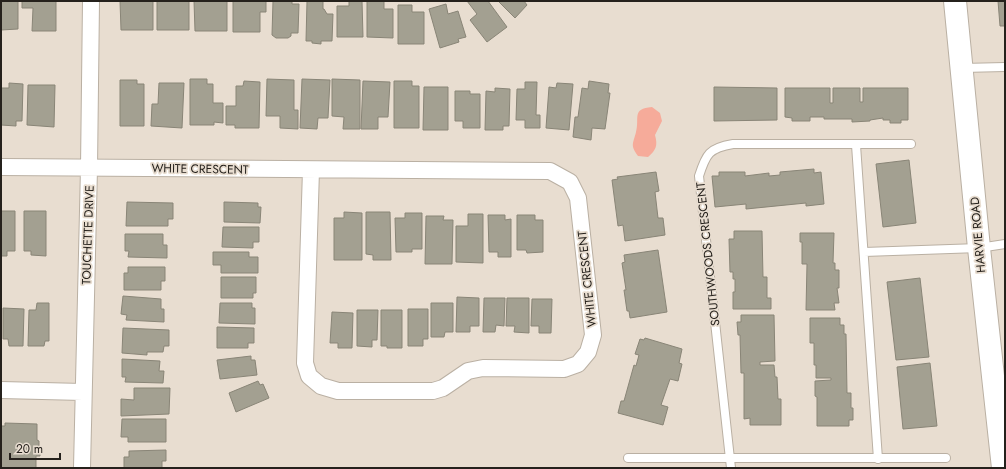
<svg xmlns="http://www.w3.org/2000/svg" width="1006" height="469" viewBox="0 0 1006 469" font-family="Jost,sans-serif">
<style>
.green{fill:#f6ab9a}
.building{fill:#a3a091;stroke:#898577}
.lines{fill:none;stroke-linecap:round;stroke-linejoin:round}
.lane-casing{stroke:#bab0a3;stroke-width:10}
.street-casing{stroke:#bab0a3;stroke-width:18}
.secondary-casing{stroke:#bab0a3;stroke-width:24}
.lane{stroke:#fff;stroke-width:8}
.street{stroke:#fff;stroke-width:16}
.secondary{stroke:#fff;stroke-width:22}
.labels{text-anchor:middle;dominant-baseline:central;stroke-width:3.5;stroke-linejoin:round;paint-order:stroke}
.street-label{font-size:12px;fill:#25211c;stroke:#e8ddd0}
</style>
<rect width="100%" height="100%" fill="#e8ddd0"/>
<path class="green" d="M652,107L660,113L662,121L655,135C658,146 656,150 648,157L638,156C630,145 633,144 636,132C640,118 631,109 652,107Z"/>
<path class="building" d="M1,1H18V29L1,30Z
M22,1H56V31H32L33,8H22Z
M120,1H153V30H121Z
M157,1H189V30H157Z
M194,1H227V31H195Z
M233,1H266V12H260V32H233Z
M273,1H292V4H299L298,33H291V36L288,38H276L272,35Z
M307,1H323V9H324L327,14H333L332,41H321V44L312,43V41H306Z
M349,1H362L363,37H337V6H349Z
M367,1H384V9H393V38L367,37Z
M467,1H488L507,27L487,42L470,20L477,14Z
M498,1H524L527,5L515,18Z
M998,1H1005V26H1000Z
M446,4L448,14L458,11L466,37L458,39L459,42L440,48L429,9Z
M398,5H412V12H424V44H398Z
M190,79H207V84H213V103H223V123L214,122V125H190Z
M267,79L294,80V110H298V129L280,128V116H266Z
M302,79L330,80L328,118H318L317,129L300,128Z
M332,79L360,80V129H343L344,117L332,116Z
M120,80H137V84H144V126H120Z
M244,81L260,82L259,128H235V125H226V106H236V86H243Z
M363,81L390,82L388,117H378V129H361Z
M394,81H412V86H419V128H394Z
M589,81L609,84L608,93H610L605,129L592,128L591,140L573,137L575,117H578L582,88L588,89Z
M525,82H537L536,115H540V128H525V120H516L517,89H525Z
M9,83L23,84L22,121H16V126L1,125V88H9Z
M159,83H184L182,128L151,126L152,104H158Z
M557,83L573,84L569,130L546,128L549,87L556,88Z
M28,85H55L54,127L27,125Z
M424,87H448V130H423Z
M714,87L777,88V120L714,121Z
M495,88L510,89L509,126H503V130H485L486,91L495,92Z
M785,88H830V103H833V88H860V102H863V88H908V120H901V123H890V120H883V118L870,120V121L852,122V119H824V117H810V121H792V118L785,117Z
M455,91H470V94H480V128H463V121H455Z
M909,160L916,223L883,227L876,164Z
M814,169V173L821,172L824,204L806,206V203L746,209V204L715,207L712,176H719V172H745V176L769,173V176L780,175V172Z
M656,172L659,191L655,192L658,218H663L665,235L625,241L623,225L618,226L612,180L618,179L617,177Z
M127,202L173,203V219H168V226H126Z
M224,202L258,203V207H261L260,223L224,222Z
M1,211H15V251H7V256H1Z
M24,211H46V256L31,255V251H24Z
M344,212L362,213V260H334V218H344Z
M366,212H390L391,260H373V255L366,254Z
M405,213H422V249H412V252H396L395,218H405Z
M468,214H483V263L456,262V226H468Z
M488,215H505V220L511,219V257H498V252H489Z
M517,215H535V220H543V252L527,253L526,250H517Z
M426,216H444L443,220H453L452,264H425Z
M223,227H259V242H253V248L222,247Z
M734,231H762L763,277H767V298H771V309H733V292H735V279H733V272H730L729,239H734Z
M800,233H834L833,263H835V270H839V288H837L839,303H834L835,310H806L807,264H802V242H800Z
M125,234H163V245H167V258L128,257L129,251H125Z
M658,250L667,312L630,318L629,311H627L624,290H626L622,263L625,262L624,255Z
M213,252H249V257H258V273H221V265H213Z
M128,267H165V281H161V290H124V273H128Z
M221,277H256V293H253V298H221Z
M920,278L929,357L896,360L887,282Z
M123,296L161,299V309H164V322L126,320L127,315L121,314Z
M457,297L479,298V326H470V332H456Z
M484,298H505L504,326L496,325L495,332H483Z
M507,298H529V333L514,332L515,326H506Z
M532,299H552L551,333H539V326H531Z
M37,303H49V341H45L44,346H28L29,310H36Z
M220,303H252V308H255V324L219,323Z
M431,303H453V332H445L444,337H431Z
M3,308L24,309L23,346H9L8,339H3Z
M408,309H428V339H423V346H408Z
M357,310H378L377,340H372V347L357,346Z
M381,310H402V348H387V346H381Z
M332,312L353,313L352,348H338V343H330Z
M741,315H774L775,361L760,362V365H774L775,377H777L778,399H781V425H750V418L744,419V373H741L740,335H738L737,322H741Z
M810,318H840V325H844V334H846L847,393H851V408H853V420H849V426H817V397L815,396V381L831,380V378H816V365H814V343H810Z
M217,327L254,328V343H248V348H217Z
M123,328L169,330V346H164L163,352H147V355L122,353Z
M645,338L682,349L679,363L682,364L678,381L670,379L661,405L668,407L663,425L618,413L621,401H624L634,365L636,366L639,355L635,354L640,339L644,340Z
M251,356V360H255L257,375L220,379L217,360Z
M122,359L160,361L159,371H164L163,383L125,382L126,377H122Z
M930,363L937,426L903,429L897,367Z
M258,381L260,385L263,384L269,398L236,412L229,393Z
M134,388H170L169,414L121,416V399L134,400Z
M122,419H166V442H128V437H121Z
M5,423L37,424V440L39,441V448H40V456H36V468H1V426H5Z
M166,450V461H162V468H124V457H129V451Z"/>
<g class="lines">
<g class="lane-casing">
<path id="lane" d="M962,68L1005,67
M856,145L878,459
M864,252L979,248L1005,244
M628,458H946
M731,468L699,176C706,154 709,148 733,144H911"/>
</g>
<g class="street-casing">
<path id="street" d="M1,167L550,171L570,182L578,198L593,335L588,352L578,364L564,369L483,368L468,371L443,388L433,391H338L321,386L309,376L305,363L311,170
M1,390L83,392
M82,468L89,168L91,1"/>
</g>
<g class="secondary-casing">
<path id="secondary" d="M955,1L979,248L1003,468"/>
</g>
<use href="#lane" class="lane"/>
<use href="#street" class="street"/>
<use href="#secondary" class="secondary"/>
</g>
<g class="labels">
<g class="street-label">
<text transform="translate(200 169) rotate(1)">WHITE CRESCENT</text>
<text transform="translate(88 235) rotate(-88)">TOUCHETTE DRIVE</text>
<text transform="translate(978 235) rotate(-95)">HARVIE ROAD</text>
<text transform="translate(708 254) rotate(-96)">SOUTHWOODS CRESCENT</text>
<text transform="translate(587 279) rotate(-96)">WHITE CRESCENT</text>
</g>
</g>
<rect width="1006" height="469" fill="none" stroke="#25211c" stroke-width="4"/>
<path d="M10 453v6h50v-6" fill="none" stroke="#25211c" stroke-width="2"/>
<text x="16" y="453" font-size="12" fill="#25211c" stroke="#e8ddd0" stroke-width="3" paint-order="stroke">20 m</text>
</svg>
